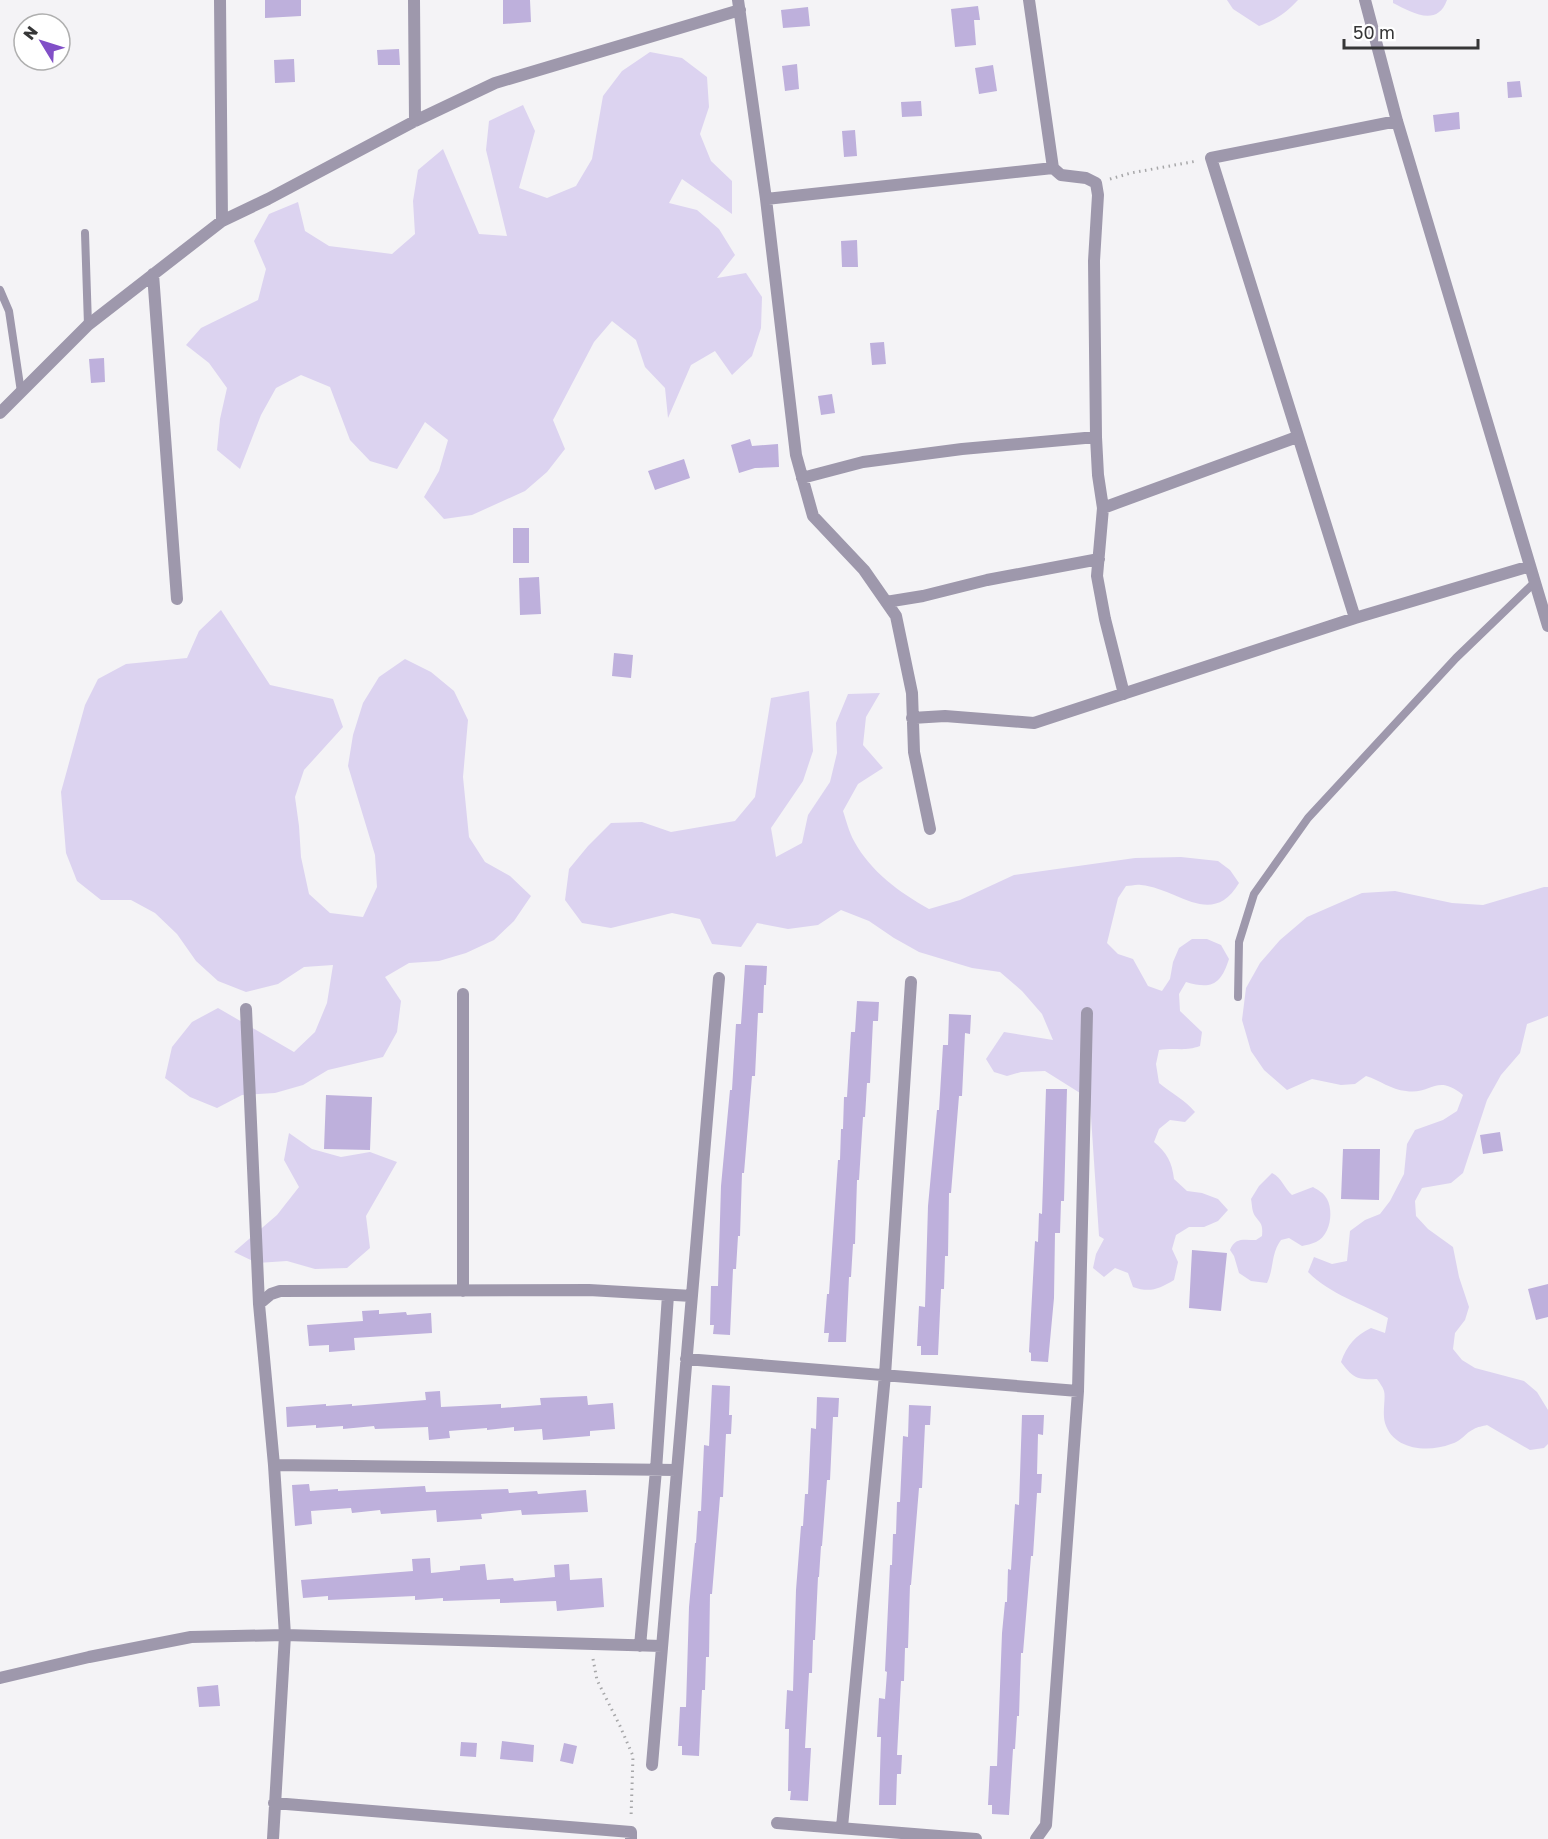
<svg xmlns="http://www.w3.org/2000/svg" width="1548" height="1839" viewBox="0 0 1548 1839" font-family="'Golos Text',sans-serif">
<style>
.green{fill:#dcd3f0}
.building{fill:#beb0dc}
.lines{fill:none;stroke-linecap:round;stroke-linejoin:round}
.path{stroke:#a7a7a9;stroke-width:3;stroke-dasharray:1.5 4.5;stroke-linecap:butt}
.lane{stroke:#9e98ac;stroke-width:8}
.street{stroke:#9e98ac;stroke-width:12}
</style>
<rect width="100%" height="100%" fill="#f4f3f6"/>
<path class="green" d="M1227,0H1298C1286,13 1276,20 1259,26L1233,9Z
M1393,0H1447C1437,28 1411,12 1393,3Z
M650,52L682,58L707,77L709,107L700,134L711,161L732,181V214L682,179L669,203L697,210L719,229L735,255L717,278L746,273L762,297L761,328L752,356L732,375L715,351L691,365L668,418L665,388L645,367L636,340L612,321L594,342L553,420L565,449L547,472L525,491L472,515L444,519L424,497L439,471L448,440L425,422L397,469L370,461L350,440L330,387L301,375L276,388L261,415L240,469L217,450L220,419L227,388L209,363L186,345L201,328L258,300L266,269L254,241L269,214L298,202L305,231L329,246L392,254L415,234L413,201L418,170L443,149L479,234L507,236L486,150L489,121L523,105L535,131L519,188L547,198L576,186L592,159L603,96L622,71Z
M221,610L270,685L333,699L343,727L304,770L295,797L299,826L301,857L309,894L330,913L363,917L377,887L375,855L348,766L353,735L363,703L379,677L405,659L431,672L454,691L468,720L463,777L469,837L485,862L510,876L531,896L514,921L494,940L466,953L439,961L409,963L385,977L401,1001L397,1032L383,1057L328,1070L303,1085L275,1093L242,1095L217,1108L190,1097L165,1078L172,1047L192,1022L218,1008L294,1052L315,1032L327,1003L333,965L304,967L278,984L246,992L218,981L196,961L177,934L155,913L131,900H101L77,881L66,853L61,792L85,705L98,679L126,664L187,658L199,631Z
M809,691L813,751L803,781L771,828L776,857L802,843L808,815L830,782L837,753L836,723L848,694L880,693L866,717L863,745L883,768L858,784L843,811C846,820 849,832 854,841C871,872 899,892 929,909L960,900L1014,875L1135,858L1181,857L1218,861L1230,870L1239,883C1212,929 1177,888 1141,885C1136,884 1131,886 1126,886L1118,898L1107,943L1118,954L1133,959L1148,986L1162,991L1170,979L1173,962L1179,948L1192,939H1207L1221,945L1229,959C1221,984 1212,990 1186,982L1179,994L1180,1011L1202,1032L1200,1046C1183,1052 1177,1047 1159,1050L1156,1064L1159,1083C1172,1094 1184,1099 1195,1112L1185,1122L1170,1120L1159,1129L1154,1142C1167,1153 1172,1162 1174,1179L1187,1191L1202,1193L1218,1199L1228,1210L1218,1221L1204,1227H1189L1176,1235L1172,1249L1178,1262L1174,1280C1159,1289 1150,1293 1133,1287L1128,1273L1115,1268L1104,1277L1093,1268L1096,1254L1104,1239L1099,1236L1090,1102L1080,1093L1045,1071L1021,1072L1007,1076L994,1072L986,1059L1004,1032L1053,1040L1042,1014L1022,991L1000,972L972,968L919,952L894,938L869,921L841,910L818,925L788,929L757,923L741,947L712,944L700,919L672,913L611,928L582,923L565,900L569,869L588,846L611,823L642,822L671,832L735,821L755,797L771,698Z
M1544,887H1548V1016L1527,1024L1520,1053L1501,1075L1487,1100L1463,1173L1451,1183L1422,1188L1415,1201L1416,1216L1428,1229L1453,1247L1459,1277L1469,1307L1465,1320L1455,1333L1453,1349L1462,1360L1475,1368L1524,1381L1537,1392L1548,1410V1444L1544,1448L1530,1450L1487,1425C1483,1426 1477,1427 1474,1429C1465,1433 1462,1441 1451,1444C1428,1453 1393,1450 1385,1423C1382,1412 1386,1398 1384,1391C1383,1387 1379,1382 1377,1379C1357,1380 1353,1378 1341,1362C1347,1345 1355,1336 1371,1328L1385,1333L1388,1318C1361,1303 1331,1295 1308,1272L1314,1257L1332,1264L1347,1261L1350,1231L1365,1220L1380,1214L1390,1201L1404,1174L1407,1144L1415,1130L1443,1120L1457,1111L1463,1095C1436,1073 1432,1095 1406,1091C1391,1090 1380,1080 1366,1076L1355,1084L1341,1085L1312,1079L1287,1090L1264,1070L1251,1051L1242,1020L1246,988L1260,963L1280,940L1307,917L1362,893L1395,891L1452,903L1483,905Z
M289,1133L312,1149L341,1157L370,1152L397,1162L366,1216L370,1248L347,1268L315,1269L287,1261L257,1263L234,1252L277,1215L299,1187L284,1160Z
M1272,1173C1282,1178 1284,1188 1292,1195L1313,1187C1318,1190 1324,1193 1327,1199C1334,1212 1330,1236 1316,1242C1312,1244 1306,1245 1302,1246L1289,1238L1281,1240C1271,1253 1274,1269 1267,1283L1251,1281L1239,1273L1234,1256L1230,1250C1235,1237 1244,1240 1256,1240L1262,1236C1263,1224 1261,1224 1255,1216C1252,1212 1252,1204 1251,1199L1259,1186Z"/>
<path class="building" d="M265,0H301V16L265,18Z
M503,0H530L531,22L503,24Z
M978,6L980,20H974L976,45L955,47L951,9Z
M808,7L810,26L783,28L781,10Z
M399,49L400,65H378L377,50Z
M294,59L295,82L275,83L274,60Z
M797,64L799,89L785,91L782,66Z
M993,65L997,91L979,94L975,68Z
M1520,81L1522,97L1508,98L1507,82Z
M921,101L922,116L902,117L901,102Z
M1459,112L1460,129L1435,132L1433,115Z
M855,130L857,156L844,157L842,131Z
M857,240L858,267H842L841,241Z
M884,342L886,364L872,365L870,343Z
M104,358L105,382L91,383L89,359Z
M832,394L835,413L821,415L818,396Z
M750,439L752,446L778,444L779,467L755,468L739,473L731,445Z
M684,459L690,478L655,490L648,471Z
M513,528H529V563H513Z
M539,577L541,614L520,615L519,578Z
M614,653L633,655L631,678L612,676Z
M745,965L767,966L766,985H764L763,1013H758L755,1076H752L744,1173H742L740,1236H738L736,1269H733L730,1335L713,1334L714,1325H710L711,1286H718L721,1186L730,1090H732L736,1024H741Z
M857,1001L879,1002L878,1021H873L870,1083H867L865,1117H863L859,1180H857L855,1244H853L851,1277H849L846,1342H828L829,1333H824L827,1294H829L838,1160H840L841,1129H843L844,1097H847L851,1032H855Z
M949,1014L971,1015L970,1034L965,1033L962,1096H959L951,1193H949L948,1256H945L944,1289H941L938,1355H921V1346H917L919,1306L925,1307L928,1206L937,1110H939L943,1045H948Z
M1046,1089H1067L1064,1201H1061L1060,1233H1055L1054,1298L1048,1362L1031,1361V1353L1029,1352L1035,1241L1038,1242L1039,1213L1042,1214Z
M326,1095L372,1097L370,1150L324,1149Z
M1500,1132L1503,1151L1483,1154L1480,1135Z
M1343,1149H1380L1379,1200L1341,1199Z
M1192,1250L1227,1253L1221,1311L1189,1308Z
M1548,1284V1317L1536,1320L1528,1289Z
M379,1310V1314L406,1312L407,1315L431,1313L432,1333L354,1338L355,1350L329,1352V1345L309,1346L307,1325L363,1321L362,1311Z
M712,1385L730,1386L729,1415H732L731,1434H726L723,1497H720L712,1594H710L709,1657H706L705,1690H702L699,1756L682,1755V1746H678L680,1707H686L689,1607L695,1543H696L698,1511H701L704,1445L709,1446Z
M440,1391L441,1407L501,1404V1408L541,1405L540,1398L587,1396L588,1405L613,1403L615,1429L590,1431V1436L543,1440L542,1429L514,1431V1427L487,1430V1428L449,1431L450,1438L429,1440L428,1427L375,1429L374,1426L343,1429V1426L316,1428V1425L287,1427L286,1407L326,1404V1406L352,1404V1406L426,1400L425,1392Z
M817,1397L839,1398L838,1417H833L830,1480H827L822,1546H821L819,1577H818L815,1640H813L812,1673H809L805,1748H811L808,1801L790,1800L791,1791H788L789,1729H785L787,1690L793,1691L796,1590L801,1526H803L805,1494H808L811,1428L816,1429Z
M909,1405L931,1406L930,1425H925L922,1488H919L911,1585H910L908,1648H905L904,1681H901L897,1755H902L901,1774H897L896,1805H879L881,1737H877L879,1698L885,1699L887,1672L885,1671L890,1565H892L893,1534H896L897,1502H900L903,1436L908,1437Z
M1022,1415H1044L1043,1435L1038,1434L1037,1474H1042L1041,1493H1037L1033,1556H1031L1023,1653H1021L1019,1716H1017L1015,1749H1013L1009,1815L992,1814V1805H988L990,1766H997L1002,1633L1005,1602H1007L1008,1569L1011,1570L1015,1504L1019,1505Z
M309,1484L310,1491L338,1489V1491L425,1486L426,1492L508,1489L509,1493L537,1491L538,1494L586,1490L588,1512L522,1515L521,1510L481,1514L482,1519L437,1522L436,1510L381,1514L380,1510L352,1513L351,1508L311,1511L312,1524L295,1526L292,1485Z
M430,1558L431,1573L460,1570V1566L485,1564L487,1580L513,1578L514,1581L555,1577L554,1565L569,1564L570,1580L602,1578L604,1607L557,1611L556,1601L500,1603V1599L443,1601V1598L415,1600V1596L328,1600V1596L303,1598L301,1580L413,1571L412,1559Z
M218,1685L220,1706L199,1707L197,1687Z
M502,1741L534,1745L533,1762L500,1759Z
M461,1742L477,1743L476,1757L460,1756Z
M564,1743L577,1746L573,1764L560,1761Z"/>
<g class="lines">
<path class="path" d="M1110,179L1131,173L1197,161
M593,1659L597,1680L620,1726L633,1756L631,1818"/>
<path class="lane" d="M85,233L88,325
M0,290L9,311L21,392
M1238,997L1239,942L1254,894L1308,818L1456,658L1535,582"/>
<path class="street" d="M220,0L222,221
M414,0L415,121
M738,0L766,199L796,455L813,516L864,570L896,616L912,693L914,752L930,829
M1029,0L1053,168L1061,175L1086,178L1096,183L1098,195L1094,261L1096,437L1098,475L1103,508L1097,576L1105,619L1124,694
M1365,0L1397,121L1548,626
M766,199L1053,168
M153,274L177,599
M0,413L88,325L222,221L268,199L415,121L495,83L740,10
M802,478L863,462L962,449L1096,437
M1103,508L1297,437
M886,602L923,596L987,580L1099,559
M1355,618L1211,158L1397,121
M912,718L945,716L1034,723L1355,618L1530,566
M246,1009L259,1304L274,1465L285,1635L273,1839
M463,1291V994
M259,1304L271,1294L280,1291L589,1290L692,1296
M686,1359L1078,1391
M274,1465L677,1470
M640,1646L656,1470L668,1295
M0,1678L89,1657L191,1637L285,1635L662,1646
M652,1765L719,978
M274,1803L631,1832V1839
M777,1823L976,1839
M842,1827L885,1375L911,982
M1036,1839L1046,1825L1078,1391L1087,1013"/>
</g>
<g transform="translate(42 42) rotate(308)"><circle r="28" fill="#ffffff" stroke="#afafaf" stroke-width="1.5"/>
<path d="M0-4.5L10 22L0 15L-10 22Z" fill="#814fc7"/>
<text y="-9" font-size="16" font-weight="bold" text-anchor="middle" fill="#363637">N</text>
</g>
<path d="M1344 39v9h134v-9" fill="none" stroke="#363637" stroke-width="3"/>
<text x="1353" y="39" font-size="18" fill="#363637" stroke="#ffffff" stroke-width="4.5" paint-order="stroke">50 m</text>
</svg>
